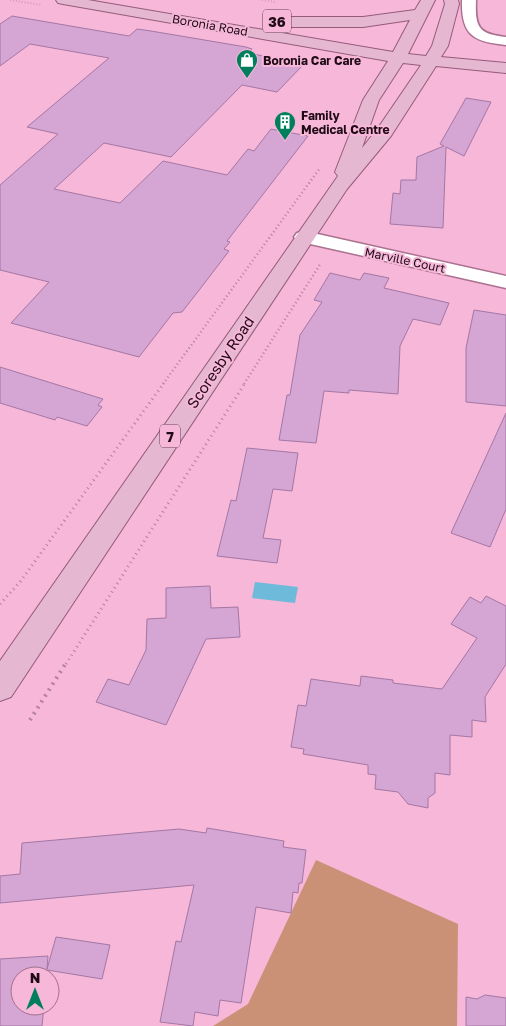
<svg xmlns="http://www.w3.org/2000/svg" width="506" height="1026" viewBox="0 0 506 1026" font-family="'Golos Text',sans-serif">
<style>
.green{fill:#cb9176}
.water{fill:#6dbada}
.building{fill:#d5a5d4;stroke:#a477a4}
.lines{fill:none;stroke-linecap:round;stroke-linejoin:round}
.minor-casing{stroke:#ab7190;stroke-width:3}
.primary-casing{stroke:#955b7b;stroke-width:2}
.path-far3{stroke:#b4829c;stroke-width:2;stroke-dasharray:0.5 2.5;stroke-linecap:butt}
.path-far2{stroke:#b4829c;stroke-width:2.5;stroke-dasharray:1 3;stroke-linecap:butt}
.path-far1{stroke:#b4829c;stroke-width:3;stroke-dasharray:1 4;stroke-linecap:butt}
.path{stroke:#b4829c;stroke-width:4;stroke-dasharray:2 5;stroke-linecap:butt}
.minor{fill:#fff;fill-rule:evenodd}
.primary{fill:#e6b7d1;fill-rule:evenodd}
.labels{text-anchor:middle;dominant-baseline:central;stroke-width:4;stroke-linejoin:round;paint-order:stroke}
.far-street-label{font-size:12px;fill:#1f0a16;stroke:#f6b7d8}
.far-poi-label{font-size:12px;font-weight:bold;fill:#1f0a16;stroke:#f6b7d8;text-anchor:start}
.shield{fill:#f6b7d8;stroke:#603e50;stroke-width:1}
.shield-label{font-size:14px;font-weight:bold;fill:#1f0a16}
.street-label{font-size:15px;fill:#1f0a16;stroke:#f6b7d8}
</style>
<rect width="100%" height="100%" fill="#f6b7d8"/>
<path class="green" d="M316,860L458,924L457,1026H213L248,1004Z"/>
<path class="water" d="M255,582L298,587L295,603L252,598Z"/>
<path class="building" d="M12,16L129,36L137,29L151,31L246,47L252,49L248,53L304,64L277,92L242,85L171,157L104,143L54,189L120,203L163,161L227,175L248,149L254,151L271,129L308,136L227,241L230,242L224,249L229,251L200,289L182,312L173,313L139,357L11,323L49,282L0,270V185L58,134L27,127L109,58L30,44L0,66V24Z
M466,98L491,102L464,156L446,147L443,228L390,224L393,193L400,194L401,180H416L417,157L444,146L440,144Z
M330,273L360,280L364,273L389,278L384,288L449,303L440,325L413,319L400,346L398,394L349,390V393L324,391L316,443L279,440L287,395H290L300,335L322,302L314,300Z
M474,310L506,315V406L466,402V348Z
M0,367L103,399L98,405L102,407L87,426L57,417L55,420L0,403Z
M506,413V509L490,547L451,533Z
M247,448L298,453L292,491L273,489L263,538L281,540L277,563L217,556L231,500L236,501Z
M210,586L211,608L238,607L240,637L206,639L166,725L96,702L108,679L129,685L146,650L147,619L166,618V588Z
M486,596L506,606V664L485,697L486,722L472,720V737L450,735V775L435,773V793L428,798V808L408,804L398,792L375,789L376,775L368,774V765L303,754L304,749L291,747L298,705L306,706L311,679L360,686L361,676L393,680V683L442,689L477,638L451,624L470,597L481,603Z
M207,828L284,841L283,847L306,850L302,883H299L298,893L293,892L291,913L256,907L241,1003L220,1000L218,1016L195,1012L193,1026L160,1022L176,941L181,942L194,885L0,903V876L20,874L22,843L179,829L206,833Z
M56,937L110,945L102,979L47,970L46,976H20V1006H44L42,1026H0V959L48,956L47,969Z
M485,995L506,998V1026H466V997L477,999Z"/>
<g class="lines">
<g class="minor-casing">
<path id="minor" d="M462,0H476C475,27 478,34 506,37V45C473,42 461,35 462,0Z
M304,231L506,276V288L297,241L294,237L297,233Z"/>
</g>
<g class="primary-casing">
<path id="primary" d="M56,0H88L393,52L410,20L363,27H284L279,25L276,22L279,19L284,17H363L415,10L421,0H435L408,54L426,56L432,46L445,4L444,0H458L459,4L448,46L441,57L506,63V73L436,66L391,136L347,189L11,697L0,701V661L338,176L335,172L363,100L388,61L63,4L58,3ZM403,63L421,65L378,128L362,148L379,100Z"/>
</g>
<path class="path-far3" d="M10,0L42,5
M262,0L276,2"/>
<path class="path-far2" d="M163,384L320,168
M244,384L321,263"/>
<path class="path-far1" d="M0,604L20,582L164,383
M66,664L245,383"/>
<path class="path" d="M30,720L66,663"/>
<use href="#minor" class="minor"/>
<use href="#primary" class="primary"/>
</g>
<defs>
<g id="shop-pin" transform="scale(1.125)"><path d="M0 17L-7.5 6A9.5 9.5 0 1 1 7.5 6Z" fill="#017e5c" stroke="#f6b7d8"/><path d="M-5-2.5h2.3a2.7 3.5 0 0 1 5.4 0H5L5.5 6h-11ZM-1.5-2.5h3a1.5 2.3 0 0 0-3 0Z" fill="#fff"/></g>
<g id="building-pin" transform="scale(1.125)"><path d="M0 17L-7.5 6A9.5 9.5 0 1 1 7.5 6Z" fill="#017e5c" stroke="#f6b7d8"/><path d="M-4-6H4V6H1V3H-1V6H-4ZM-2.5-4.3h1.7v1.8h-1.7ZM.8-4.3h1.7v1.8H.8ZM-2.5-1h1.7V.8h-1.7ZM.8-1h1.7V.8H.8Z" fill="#fff"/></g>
</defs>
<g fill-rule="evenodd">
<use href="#shop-pin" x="247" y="60"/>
<use href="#building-pin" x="285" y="122"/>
</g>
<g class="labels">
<g class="far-street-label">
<text transform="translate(210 25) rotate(10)">Boronia Road</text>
<text transform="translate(405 260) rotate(12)">Marville Court</text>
</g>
<g class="far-poi-label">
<text x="263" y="60">Boronia Car Care</text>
<text x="301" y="115">Family<tspan x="301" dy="14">Medical Centre</tspan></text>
</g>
<g class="shield">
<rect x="263" y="9.5" width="28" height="23" rx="4"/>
<rect x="160" y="424.5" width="20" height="23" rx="4"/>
</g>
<g class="shield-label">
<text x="277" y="21">36</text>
<text x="170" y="436">7</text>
</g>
<g class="street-label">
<text transform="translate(220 362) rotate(-56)">Scoresby Road</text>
</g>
</g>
<g transform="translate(35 991)"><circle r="24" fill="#f6b7d8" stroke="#a0728a"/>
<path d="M0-4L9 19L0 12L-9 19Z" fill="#017e5c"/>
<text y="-8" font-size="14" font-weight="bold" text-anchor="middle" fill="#1f0a16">N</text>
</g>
</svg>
